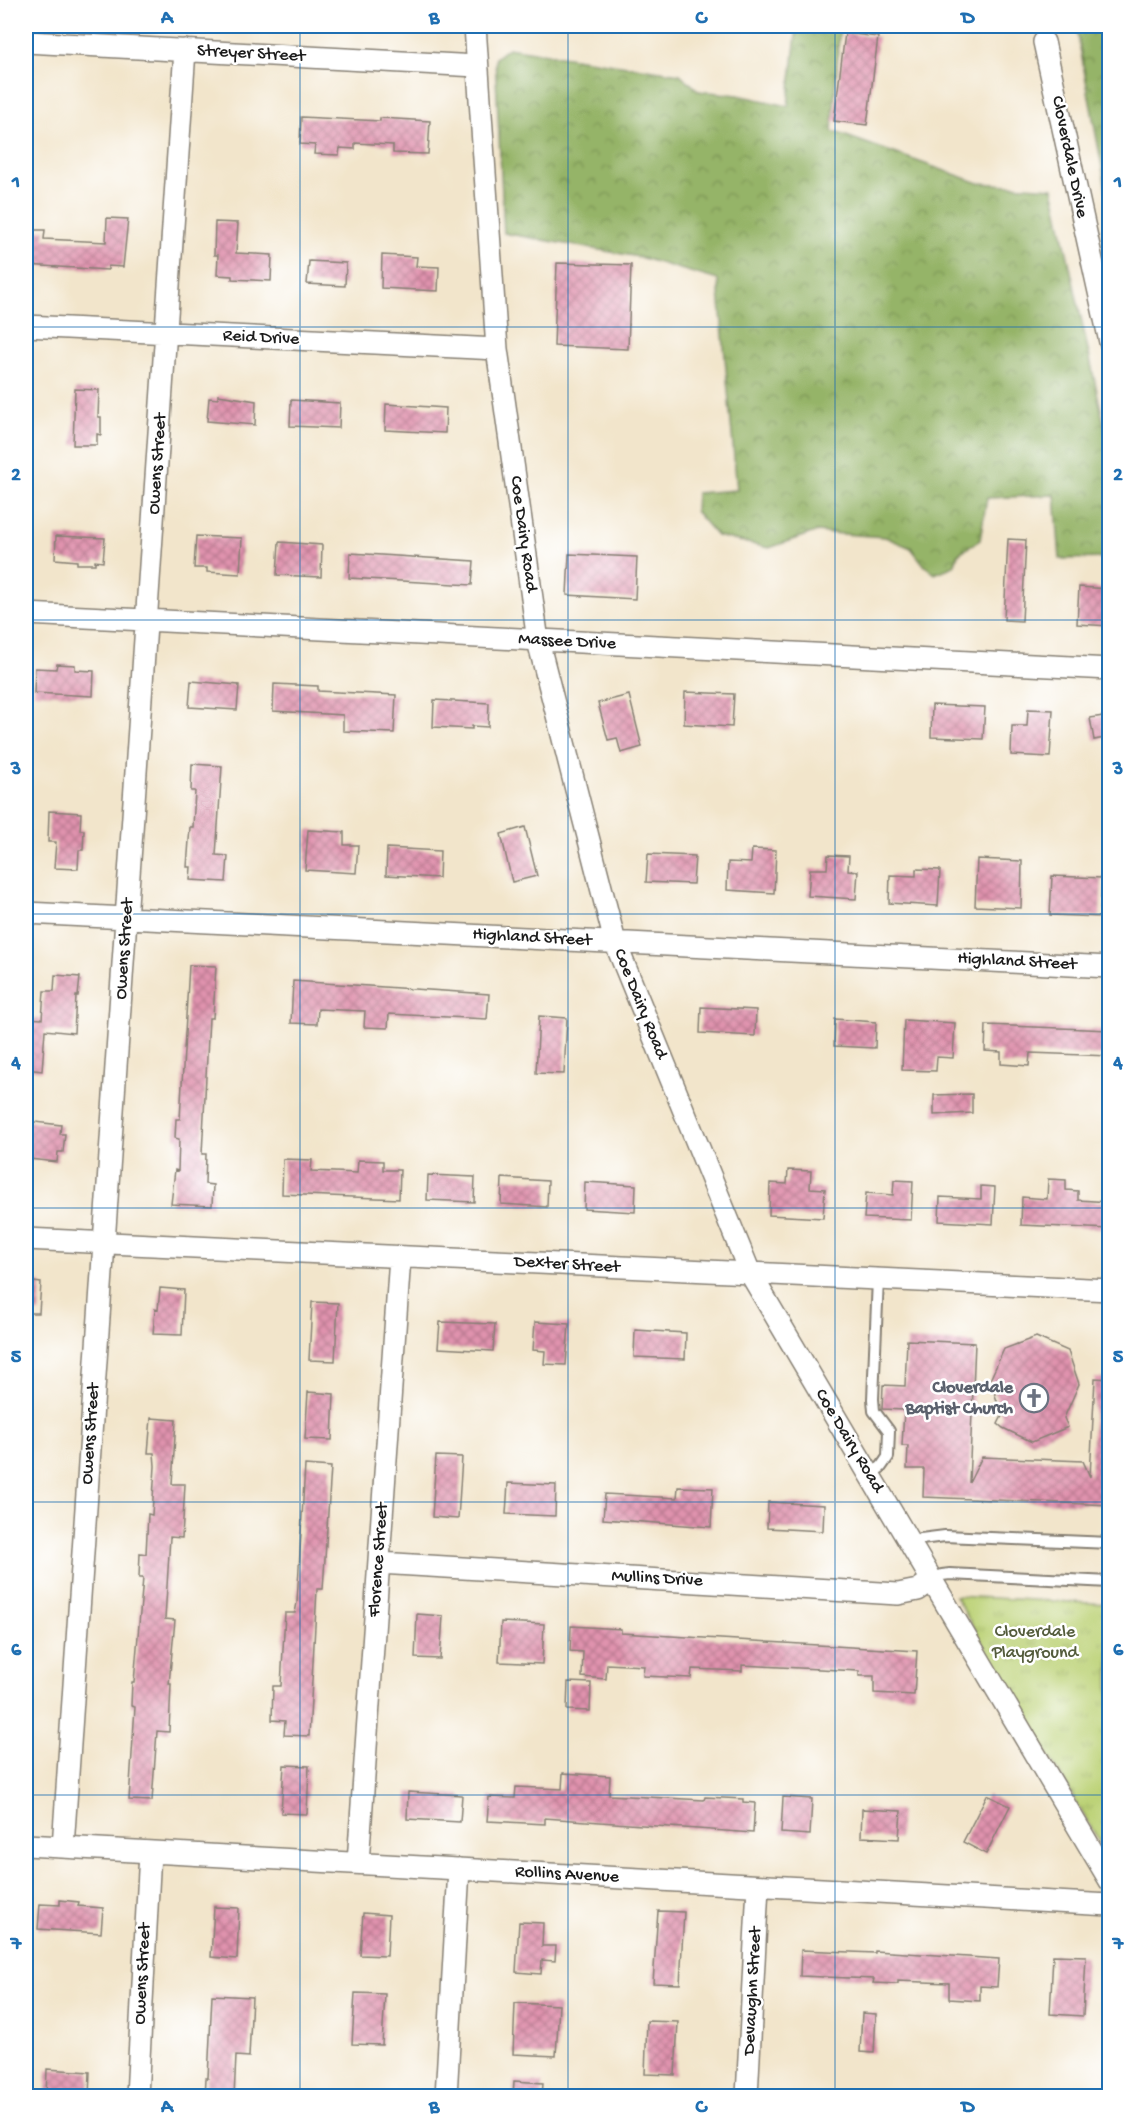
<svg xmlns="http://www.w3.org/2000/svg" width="1135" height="2122" viewBox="0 0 1135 2122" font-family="'Gochi Hand',sans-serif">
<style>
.forest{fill:url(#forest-crowns);stroke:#586842;stroke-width:1.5}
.park{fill:url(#park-tufts);stroke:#6c7749;stroke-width:1.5}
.building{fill:url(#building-cross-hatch)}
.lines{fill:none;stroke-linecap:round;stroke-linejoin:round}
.service-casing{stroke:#878074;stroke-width:14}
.minor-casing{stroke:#878074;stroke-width:24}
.service{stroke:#fff;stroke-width:10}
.minor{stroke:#fff;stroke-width:21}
.grid{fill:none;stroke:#1f6fb2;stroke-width:1.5;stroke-opacity:0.55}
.labels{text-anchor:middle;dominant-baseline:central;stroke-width:5;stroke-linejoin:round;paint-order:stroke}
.street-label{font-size:18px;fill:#1c1c1c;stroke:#fff}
.worship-label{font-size:18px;font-weight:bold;fill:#5b616d;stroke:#fff;text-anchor:end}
.park-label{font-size:18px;fill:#545c3c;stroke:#fff}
.neatline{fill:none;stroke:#1f6fb2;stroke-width:2}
.grid-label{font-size:20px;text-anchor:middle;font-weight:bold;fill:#1f6fb2}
</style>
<defs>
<pattern id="forest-crowns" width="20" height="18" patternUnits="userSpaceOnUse" patternTransform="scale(1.5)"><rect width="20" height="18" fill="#95b467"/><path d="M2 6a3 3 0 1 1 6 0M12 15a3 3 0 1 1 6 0" fill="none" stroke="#799254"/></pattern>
<pattern id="park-tufts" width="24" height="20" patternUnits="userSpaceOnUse" patternTransform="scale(1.5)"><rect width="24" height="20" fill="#bcd276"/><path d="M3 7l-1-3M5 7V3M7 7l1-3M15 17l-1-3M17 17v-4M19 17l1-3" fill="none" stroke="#a1b466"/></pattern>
<pattern id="building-cross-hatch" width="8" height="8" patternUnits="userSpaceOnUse" patternTransform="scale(1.5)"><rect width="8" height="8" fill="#e093ae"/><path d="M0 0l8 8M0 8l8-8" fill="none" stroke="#b5778d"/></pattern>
</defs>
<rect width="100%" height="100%" fill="#fff"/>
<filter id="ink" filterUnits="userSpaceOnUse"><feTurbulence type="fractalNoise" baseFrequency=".0167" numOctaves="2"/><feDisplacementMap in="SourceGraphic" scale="12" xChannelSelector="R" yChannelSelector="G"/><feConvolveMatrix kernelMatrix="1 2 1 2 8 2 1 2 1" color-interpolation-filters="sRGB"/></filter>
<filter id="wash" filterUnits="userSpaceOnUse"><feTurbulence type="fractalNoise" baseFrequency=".008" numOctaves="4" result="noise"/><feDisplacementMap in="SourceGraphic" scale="24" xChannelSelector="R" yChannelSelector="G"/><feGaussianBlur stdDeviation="1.35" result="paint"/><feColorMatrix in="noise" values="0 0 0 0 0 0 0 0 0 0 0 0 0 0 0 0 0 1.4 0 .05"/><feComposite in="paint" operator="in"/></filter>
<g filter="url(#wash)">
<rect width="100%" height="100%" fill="#f2e5cb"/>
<path class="forest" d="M797,26H840L832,131L979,183L1053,188L1109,447V558L1060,559L1055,495L987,498L980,540L959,553L954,566L935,574L925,566L911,548L885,537L815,532L769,548L717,536L695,511L696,493L737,490L718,280L639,257L504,233L495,58L508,48L680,74L699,91L738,95L788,106Z
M1076,26H1109V205Z"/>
<path class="park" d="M955,1596L1109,1604V1858Z"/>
<g id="blocks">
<path class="building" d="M845,33L878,37L867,125L834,121Z
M301,117L380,121V118L430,121L428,154L393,153V145L355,143V149L340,148L339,155L314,154L315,145L300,144Z
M107,218L128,219L123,267L108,266V270L26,265V230H45L44,239L106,242Z
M215,222L238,223L236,253L272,255L271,281L232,279V276L217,275L218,255H214Z
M382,255L417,257L416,266L439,267L438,291L381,288Z
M309,261L346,263L345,286L307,284Z
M557,263L631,265L628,349L554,346Z
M75,389L99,390L98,417H101V435L97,434V445H73Z
M218,395L256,401L255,425L207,421L209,398L218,399Z
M291,400L340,403L339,428L290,426Z
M386,404L446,408L445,433L385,430Z
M56,536L105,538L103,562L95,561V564H77V561L55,559Z
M196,536L242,538L240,574L207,572V568H194Z
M1008,539L1026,540L1022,621L1004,620Z
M279,542L322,545L321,577L277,575Z
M350,553L474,561L472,585L349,578Z
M569,554L637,557L635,599L567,595Z
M1079,587L1110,589V626L1077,624Z
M57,664L75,665V670L94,671L93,696L34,693L35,668L56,669Z
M191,681L239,685L237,710L189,707Z
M274,684L318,686V691L396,695L394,733L343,731V715L273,711Z
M685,692L734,694L732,727L684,724Z
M629,695L642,747L621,753L617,738L608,740L598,703Z
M434,700L489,703L488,727L472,726V729L433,727Z
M932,705L985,707L983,739L931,737Z
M1028,709L1053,710L1050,757L1011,755L1012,726H1027Z
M1110,715V737L1094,740L1090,718Z
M192,764L222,766L216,855L228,856L226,882L190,880L191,867H187L190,827H193L195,791H191Z
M49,811L81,813L80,830H84L83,850H79L78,869L54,868L56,842H48Z
M525,827L537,876L512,882L501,834Z
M308,830L344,832V845H358L356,873L305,870Z
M387,848L440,851L439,878L386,875Z
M752,849L776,850L774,893L727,890L728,862L751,863Z
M648,854L695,856L693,884L646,882Z
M828,855L849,856L848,870L858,871L856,899L808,896L810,869H827Z
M977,859L1022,861L1021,908L975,906Z
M916,869L940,870L938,906L889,903L890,875L916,876Z
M1052,876L1102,878L1100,917L1050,915Z
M189,965L216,966L213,1018H209L202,1154H206L205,1184L213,1185L212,1206L171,1204L175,1170L178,1171L179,1139L175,1138L176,1119H180Z
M55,975L80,977L78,996H76L74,1033L45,1030L42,1071L26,1069V1018L42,1019L44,991H54Z
M293,981L489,994L487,1019L389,1014L388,1028L364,1027L365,1011L318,1009L317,1024L291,1023Z
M701,1007L756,1010L755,1036L700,1033Z
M539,1016L567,1018L564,1074L536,1073Z
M835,1019L876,1022L875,1048L834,1046Z
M904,1020L955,1023L953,1058L937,1057L936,1071L902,1070Z
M986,1025L1110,1030V1056L1030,1053L1029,1066L1001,1064V1052L985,1051Z
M972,1094V1113L934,1115V1095Z
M26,1121L61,1125L60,1134H65L63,1152H58L57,1162L29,1159L30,1148L26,1147Z
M283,1159L312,1160L311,1171L357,1173L358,1160L383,1161V1170H400L399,1199L282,1194Z
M788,1170L811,1171L810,1188L825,1189L823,1218L769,1215L770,1183L787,1184Z
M428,1175L475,1177L474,1202L427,1200Z
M502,1178L548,1181L547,1207L501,1204Z
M1048,1179L1066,1180V1190L1078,1191V1200L1110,1202V1229L1021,1225L1022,1197L1047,1199Z
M894,1180L913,1181L911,1220L864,1218L866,1193L893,1195Z
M585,1182L636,1185L635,1212L584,1209Z
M981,1186L995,1187L993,1224L939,1221L940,1197L981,1199Z
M26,1281L41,1283L39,1313H26Z
M160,1288L184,1290L182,1335L153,1334L155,1309L158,1310Z
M312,1302L338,1303L335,1361L309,1360Z
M440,1322L495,1324L493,1351L438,1348Z
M535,1322L569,1324L566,1365L544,1364L545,1351L533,1350Z
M635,1330L686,1333L685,1359L634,1357Z
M1036,1337L1068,1351L1079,1384L1064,1418L1068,1427L1032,1442L1003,1428L998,1424L1002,1416L990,1380L1004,1349Z
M907,1340L975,1343L969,1483L982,1457L1083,1461L1090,1477L1095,1378L1110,1379V1505L923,1497L924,1469H907L908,1446H902L904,1410L882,1409L883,1385L905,1386Z
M308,1392L334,1394L332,1440L305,1439Z
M151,1418L176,1420L172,1484H185L182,1538L170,1537L165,1619L175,1620L169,1684H171L169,1732L157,1731L152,1801L129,1800L135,1707L131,1706L132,1682H134L143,1578H139L140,1553L146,1554L148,1514L152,1515L155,1466L154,1453H148Z
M436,1456L462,1457L458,1519L432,1517Z
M305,1465L331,1467L323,1589H317L309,1736L284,1735L285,1721L272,1720L273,1686H281L285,1613H295L297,1603Z
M508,1483L556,1485L555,1516L506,1514Z
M678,1487L713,1488L711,1527L603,1519L605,1494L677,1498Z
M768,1502L824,1505L823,1531L767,1528Z
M417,1614L443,1616L440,1659L415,1658Z
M501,1622L544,1624L542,1664L499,1662Z
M571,1626L621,1629V1633L917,1651L914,1695L874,1693V1676H859V1671L742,1665V1671L692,1669L691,1678L643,1676L644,1666L607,1664L606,1679L582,1677L583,1652L570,1651Z
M568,1682L591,1683L590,1711L567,1710Z
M284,1765L309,1766L307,1814L281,1813Z
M563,1773L610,1776L609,1795L704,1800L705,1797L743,1799V1802L755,1803L753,1833L545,1818V1824L487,1821L489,1797L515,1798L516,1787L562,1789Z
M408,1792L462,1795L460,1822L407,1819Z
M987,1795L1010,1806L986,1854L963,1842Z
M783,1797L812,1799L810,1835L781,1833Z
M862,1809L901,1811L899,1839L861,1837Z
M60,1900L79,1902L78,1906L103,1908L101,1933L38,1929L40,1904L60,1905Z
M214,1907L239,1908L237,1959L211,1957Z
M658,1911L684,1912L680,1984L653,1983Z
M363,1913L389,1915L387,1956L360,1955Z
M519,1922L543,1923L542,1946H556L555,1961L542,1960L541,1974L516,1972Z
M801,1950L875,1953V1951L999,1959L997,1987L980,1986V2001L949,1999V1983L898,1981V1984L873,1983L874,1979L800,1976Z
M1053,1955L1086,1956L1083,2016L1050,2014Z
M355,1993L385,1994L382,2045L352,2044Z
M212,1995L252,1997L249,2057L236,2056L234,2097H205L206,2078H208Z
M515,2003L559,2005L556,2056L513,2054Z
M862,2013L876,2014L874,2053L860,2052Z
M647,2021L678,2022L675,2075L645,2074Z
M47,2069L90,2072L89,2097H46Z
M514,2081L543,2083L542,2097H513Z"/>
</g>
</g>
<g filter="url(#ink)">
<use href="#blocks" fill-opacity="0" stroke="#878074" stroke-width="1.5"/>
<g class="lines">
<g class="service-casing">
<path id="service" d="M869,1475L881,1467L888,1457L889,1431L874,1411L873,1399L878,1279
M911,1545L921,1539L945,1536L1110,1543
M932,1580L942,1575L950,1574L1110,1582"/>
</g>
<g class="minor-casing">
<path id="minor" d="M475,26L497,349L538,641L615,942L750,1273L1110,1881
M26,42L477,66
M1044,42L1110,342
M26,326L497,349
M26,614L1110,669
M26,913L1110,967
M26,1239L1110,1290
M379,1563L898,1594L918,1590L932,1580
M26,1845L1110,1905
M63,1847L185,50
M358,1863L400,1257
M137,2096L150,1852
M446,2096L459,1869
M747,2096L758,1886"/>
</g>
<use href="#service" class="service"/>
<use href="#minor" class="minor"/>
</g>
</g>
<path class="grid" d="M300,26V2096M568,26V2096M835,26V2096M26,327H1110M26,620H1110M26,914H1110M26,1208H1110M26,1502H1110M26,1795H1110"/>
<defs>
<g id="church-ring" transform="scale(1.5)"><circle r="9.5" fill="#fff" stroke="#6b7280" stroke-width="1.5"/><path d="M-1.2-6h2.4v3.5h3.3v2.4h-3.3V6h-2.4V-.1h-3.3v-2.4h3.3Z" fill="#6b7280"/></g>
</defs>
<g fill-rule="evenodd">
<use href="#church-ring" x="1034" y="1398"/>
</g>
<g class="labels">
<g class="street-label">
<text transform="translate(251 54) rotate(3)">Streyer Street</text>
<text transform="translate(1069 157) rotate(78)">Cloverdale Drive</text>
<text transform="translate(261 338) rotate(3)">Reid Drive</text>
<text transform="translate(158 464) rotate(-86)">Owens Street</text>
<text transform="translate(523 534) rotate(82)">Coe Dairy Road</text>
<text transform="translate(567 642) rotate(3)">Massee Drive</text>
<text transform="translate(532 938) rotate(3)">Highland Street</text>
<text transform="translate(125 949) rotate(-86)">Owens Street</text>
<text transform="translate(1017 962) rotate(3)">Highland Street</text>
<text transform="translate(640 1004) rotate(68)">Coe Dairy Road</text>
<text transform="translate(567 1265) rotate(3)">Dexter Street</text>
<text transform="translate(91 1434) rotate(-86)">Owens Street</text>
<text transform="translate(849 1441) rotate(59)">Coe Dairy Road</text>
<text transform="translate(379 1560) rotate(-86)">Florence Street</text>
<text transform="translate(657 1579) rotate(3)">Mullins Drive</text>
<text transform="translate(567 1875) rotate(3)">Rollins Avenue</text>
<text transform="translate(143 1974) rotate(-87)">Owens Street</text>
<text transform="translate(753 1991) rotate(-87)">Devaughn Street</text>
</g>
<g class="worship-label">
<text x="1013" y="1388">Cloverdale<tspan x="1013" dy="21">Baptist Church</tspan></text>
</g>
<g class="park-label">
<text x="1035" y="1632">Cloverdale<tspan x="1035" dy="21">Playground</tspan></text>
</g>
</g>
<rect width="1135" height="2122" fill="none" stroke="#fff" stroke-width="66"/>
<rect x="33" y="33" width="1069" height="2056" class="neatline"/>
<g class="grid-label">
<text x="167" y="23">A</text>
<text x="434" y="23">B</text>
<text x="701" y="23">C</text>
<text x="968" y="23">D</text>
<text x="16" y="187">1</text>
<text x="1118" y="187">1</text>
<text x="16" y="480">2</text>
<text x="1118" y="480">2</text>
<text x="16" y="774">3</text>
<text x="1118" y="774">3</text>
<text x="16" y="1068">4</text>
<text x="1118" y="1068">4</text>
<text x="16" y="1362">5</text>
<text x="1118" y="1362">5</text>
<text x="16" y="1655">6</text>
<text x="1118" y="1655">6</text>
<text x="16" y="1949">7</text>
<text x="1118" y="1949">7</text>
<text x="167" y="2112">A</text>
<text x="434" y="2112">B</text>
<text x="701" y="2112">C</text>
<text x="968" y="2112">D</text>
</g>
</svg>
